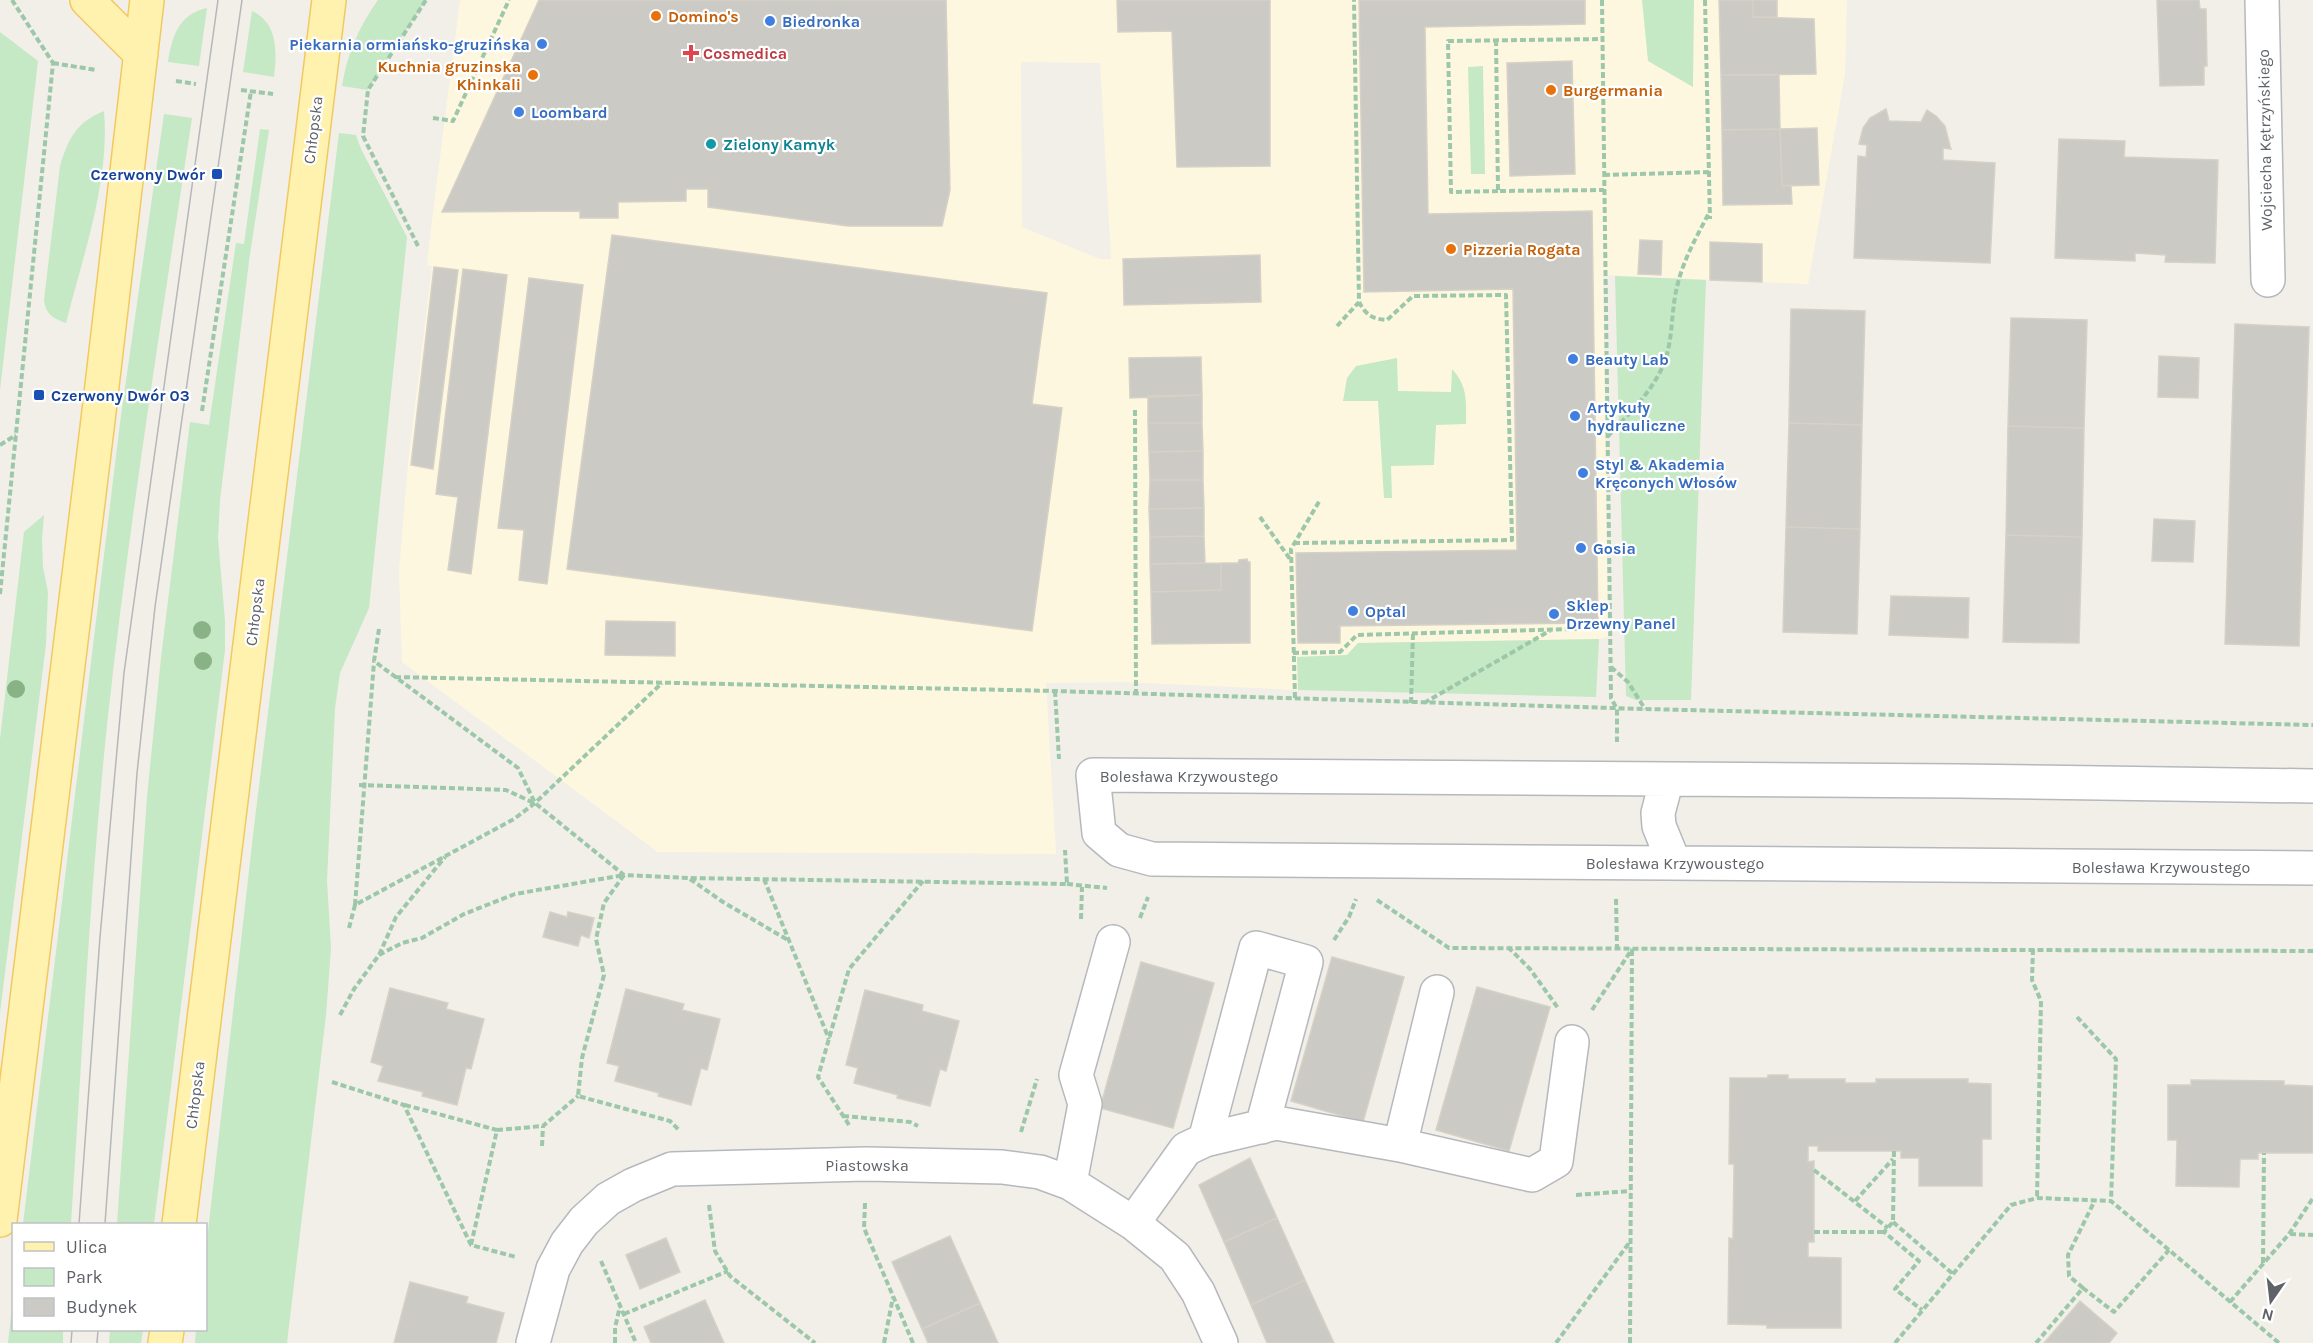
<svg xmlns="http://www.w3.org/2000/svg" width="2313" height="1343" viewBox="0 0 2313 1343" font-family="Karla,sans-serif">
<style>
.commercial{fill:#fef7e0;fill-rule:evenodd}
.green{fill:#c5e8c5}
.building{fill:#cccac5;stroke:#d6d1c6;stroke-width:1.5}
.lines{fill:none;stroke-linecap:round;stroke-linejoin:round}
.minor-casing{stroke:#b5b8bc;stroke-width:36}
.major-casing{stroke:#f2c960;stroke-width:36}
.path{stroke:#9cc7a9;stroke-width:4;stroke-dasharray:6 3;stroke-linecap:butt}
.minor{stroke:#fff;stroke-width:33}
.major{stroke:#fff2af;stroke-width:33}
.tram{stroke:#b6b7b8;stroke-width:1.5}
.tree{fill:#89b387}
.food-dot{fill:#e8710a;stroke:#fff;stroke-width:2}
.shop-dot{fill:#3f7fe0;stroke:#fff;stroke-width:2}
.health-dot{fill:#e0444e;stroke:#fff;stroke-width:2}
.culture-dot{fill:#0f9aa8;stroke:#fff;stroke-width:2}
.transit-dot{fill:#1a4fb4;stroke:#fff;stroke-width:2}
.labels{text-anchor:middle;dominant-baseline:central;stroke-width:4.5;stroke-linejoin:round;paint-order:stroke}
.food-label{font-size:16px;font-weight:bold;fill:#c56008;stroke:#fff;text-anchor:start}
.shop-label{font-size:16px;font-weight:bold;fill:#366cbe;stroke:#fff;text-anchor:start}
.health-label{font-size:16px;font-weight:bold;fill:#be3a42;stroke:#fff;text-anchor:start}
.street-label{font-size:16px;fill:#5f6368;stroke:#fff}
.culture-label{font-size:16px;font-weight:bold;fill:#0d838f;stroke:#fff;text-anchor:start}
.transit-label{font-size:16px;font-weight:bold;fill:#164399;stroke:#fff;text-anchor:end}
</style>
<rect width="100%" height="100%" fill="#f1efe8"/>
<path class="commercial" d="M460,0H1847L1845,74L1808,284L1603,275L1608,637L1599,639L1358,643L1347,655L1297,657L1298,690L1123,682L1046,683L1056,854L658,852L402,662L399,571L408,464L432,266L427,265L430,237ZM1021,62L1100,63L1111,259H1100L1022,227Z"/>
<path class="green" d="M378,0H426L368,90L342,86C347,53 359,27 378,0Z
M1642,0H1694L1693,87L1648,61Z
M207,8L199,66L168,62C172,36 179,14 207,8Z
M252,11C278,23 277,52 274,77L243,72Z
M0,32L38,61L0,390Z
M1483,66L1485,174H1471L1468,67Z
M104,111C110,182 83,255 66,323C53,318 46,315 44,300L60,166C69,137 76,123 104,111Z
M164,114L192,118C162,317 130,516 108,716C90,885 82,1055 71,1224H23L120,423Z
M260,129L269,130L249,261L220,500L218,538L225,621V650L154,1224H117L147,797L161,658L190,422L209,425L236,243L244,244Z
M339,133L356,135L361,149L407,237L369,608L340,673L335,708L327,881L331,948L326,1015L287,1343H195L196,1330H206V1249L254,827Z
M1615,276L1706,280L1691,700H1636L1626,696Z
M1397,358L1398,391L1451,392L1452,369C1468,387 1466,400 1466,424L1436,425L1434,465L1391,466L1392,498H1384L1378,401H1343L1347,378L1356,366Z
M44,515L42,539L43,567L48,592L46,644L0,1013V739L24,532Z
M1599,639L1596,697L1298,690L1297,657L1347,655L1358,643Z
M13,1298L14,1330H63V1343H8Z
M110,1330H143L141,1343H109Z"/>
<path class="building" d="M539,0H946L950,190L942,226H848L708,207V189H686V201L618,202V218H580V211L442,212Z
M1117,0H1270V166L1177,167L1172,31L1118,32Z
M1359,0H1585V24L1425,27L1428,214L1592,211L1598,623L1340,626V643H1298L1296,553L1517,550L1513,289L1364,292Z
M1719,0H1753V17L1814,19L1816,74L1721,75Z
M1753,0H1777V17H1753Z
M2157,0H2199L2200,9H2206L2207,66H2204V85L2160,86Z
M1572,61L1575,174L1510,176L1507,63Z
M1721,75H1779L1780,129L1722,130Z
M1886,109L1889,121L1921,122L1927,110L1936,116L1945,126L1950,146L1951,149L1943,148V160L1995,163L1990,263L1854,258L1858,156L1866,157L1867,145L1859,144L1863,128L1870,118Z
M1817,128L1819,185L1782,186L1780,129Z
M1780,129L1782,186L1791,185L1792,204L1723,205L1722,130Z
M2059,139L2125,141L2124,157L2218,160L2215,263L2165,262L2166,255L2135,253V261L2055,258Z
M612,235L1047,293L1032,404L1062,408L1032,631L567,569Z
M1640,240L1662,241L1661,275L1638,274Z
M1710,242L1762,244V282L1710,280Z
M1260,255L1261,302L1124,305L1123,259Z
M434,267L458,270L433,469L411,465Z
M463,269L507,275L471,574L448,570L458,497L436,494Z
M529,278L583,285L547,584L519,580L524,530L498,528Z
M1791,309L1865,311L1862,425L1789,423Z
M2011,318L2087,320L2084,428L2008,426Z
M2235,324L2309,327L2299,646L2225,644Z
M2159,356L2199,358L2198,398L2158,397Z
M1201,357L1202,395L1130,398L1129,358Z
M1202,395V423H1148V396Z
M1148,423H1202L1203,451L1149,452Z
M1789,423L1862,425L1860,529L1786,527Z
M2008,426L2084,428L2082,537L2006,535Z
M1203,451V480H1150L1149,452Z
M1150,480H1203L1204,508L1149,509Z
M1204,508V536L1150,537L1149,509Z
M2154,519L2195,521L2193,562L2152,561Z
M1786,527L1860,529L1857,634L1783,632Z
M2006,535L2082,537L2079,643L2003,642Z
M1204,536L1205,563L1150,564V537Z
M1247,559L1248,562H1250V643L1152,644L1151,592L1221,590V563H1238L1239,560Z
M1221,563V590L1151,592L1150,564Z
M1891,596L1969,598L1968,638L1889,635Z
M606,621L675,622V656L605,655Z
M550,912L567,917L568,912L594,918L589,938L581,935L578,946L543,937Z
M1332,957L1404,977L1363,1122L1291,1101Z
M1141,962L1214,983L1173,1128L1100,1108Z
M1477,987L1550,1007L1509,1151L1436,1130Z
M390,988L448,1003L446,1009L484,1019L471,1069L466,1068L457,1105L422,1096L423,1092L378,1081L383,1066L371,1062Z
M626,989L684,1004L682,1010L720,1019L707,1070L701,1068L691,1105L658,1096L659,1093L615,1081L619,1066L607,1063Z
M865,990L923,1005L922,1011L959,1021L946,1071L940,1069L930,1106L897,1098L898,1095L854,1083L858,1068L846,1065Z
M1768,1075H1788V1079H1845V1083H1876V1079H1968V1083L1991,1084V1139H1982V1186H1919V1158H1901V1151H1818V1146H1808V1162L1814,1161V1242H1808V1257L1841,1258V1328H1767V1325L1728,1324L1729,1238L1733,1239L1734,1164H1729L1730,1078H1768Z
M2191,1080L2284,1081V1085L2313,1086V1153H2258V1159H2240L2239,1187L2176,1186L2177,1140H2168V1085H2191Z
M1250,1158L1277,1218L1224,1242L1199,1185Z
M1277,1218L1305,1280L1251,1305L1224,1242Z
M950,1236L980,1303L922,1329L892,1262Z
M666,1238L680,1272L640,1289L626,1255Z
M1305,1280L1334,1343H1267L1251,1305Z
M410,1282L468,1297L466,1303L504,1313L496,1343H394Z
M705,1300L724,1343H651L644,1327Z
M2080,1301L2117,1333L2109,1343H2044Z
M980,1303L998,1343H928L922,1329Z"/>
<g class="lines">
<g class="minor-casing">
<path id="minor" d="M2262,0L2268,280
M1667,779L1658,813L1659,826L1674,863
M2313,786L1959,781L1093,775L1099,833L1119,850L1152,859L2313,868
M1205,1140L1256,948L1306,962L1262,1127
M1400,1145L1437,992
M1070,1183L1085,1104L1076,1075L1113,942
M1133,1223L1186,1149L1205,1140L1276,1123L1400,1145L1532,1175L1556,1161L1572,1042
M533,1343L553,1269L567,1243L584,1221L608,1199L633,1185L672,1169L866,1164L1002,1167L1040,1172L1070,1183L1133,1223L1175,1257L1198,1292L1221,1343"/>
</g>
<g class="major-casing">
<path id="major" d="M87,0L141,54
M0,1220L98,420L147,0
M179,1224L329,0
M165,1343L167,1330"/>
</g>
<path class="path" d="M1602,0L1611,698L1617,709V742
M1705,0L1710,219
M1496,40L1498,191L1604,190
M53,63L96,70
M176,81L196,84
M241,90L273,94
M433,118L453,121L509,0
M1604,175L1709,172
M1498,191L1451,192L1448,41L1602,39
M418,246L363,136L368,90L426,0
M1337,326L1359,302
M1135,410L1136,693
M202,411L251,91
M1608,436C1627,416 1647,397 1660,372C1674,347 1670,315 1677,287C1683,260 1697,236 1710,211
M0,445L16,435
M1260,517L1290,559
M1294,543L1512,540L1506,295L1413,296L1387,320C1372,319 1366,315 1359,302L1354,0
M0,594L53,63L12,0
M379,629L374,661L518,768L535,803L624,875L688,878L1067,884L1065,850
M1293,653L1340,652L1357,635L1610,628
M1611,667L1628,682L1645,709
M395,677L1055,691L1645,709L2313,725
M1055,691L1059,759
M1295,698L1291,549L1320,500
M1411,703L1413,633
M1424,703L1551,630
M359,785L506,790L534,803
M624,875L604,903L596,939L604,975L582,1058L578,1096L670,1121L679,1130
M690,879L723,902L788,940
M764,879L829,1039
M1067,884L1107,888
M1616,899L1617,947
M1377,900L1449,948L2313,951
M355,905L374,662
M1140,918L1148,897
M1081,919L1082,887
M349,928L355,905L514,819L535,803L662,683
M1334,940L1349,917L1356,899
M1508,947L1530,969L1558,1008
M2033,949L2032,980L2041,1001L2037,1198
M379,955L402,943L422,938L464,914L515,894L624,875
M1592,1010L1632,949
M340,1015L354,989L379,955L396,917L445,857
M2077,1017L2116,1059L2111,1201
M332,1082L404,1105L471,1245L516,1257
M405,1105L497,1130L471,1245
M843,1116L910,1122L918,1126
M849,1125L818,1077L849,969L923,881
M497,1130L543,1126L578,1096
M1021,1132L1037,1079
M542,1146L543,1126
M1894,1151L1893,1222L1884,1232L1919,1261L1895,1289L1922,1310
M1814,1170L1888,1228
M1576,1195L1630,1191
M1855,1201L1893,1159
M865,1203L864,1228L913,1343
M709,1205L715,1251L730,1276L815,1343
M1893,1222L1953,1274
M1814,1232H1884
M2290,1234L2313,1235
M601,1261L636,1343
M2263,1263L2264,1153
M2083,1288L2069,1276L2068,1255L2095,1200
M2230,1302L2289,1234L2313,1198
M624,1314L728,1271
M615,1343V1328L620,1306
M884,1343L893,1297
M1556,1343L1629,1243
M1630,1343L1632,948
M1895,1343L2011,1205L2037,1198L2111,1201L2279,1343
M2036,1343L2083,1288L2114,1312L2169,1250"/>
<use href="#minor" class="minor"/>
<use href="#major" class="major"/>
<path class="tram" d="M79,1224L100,937L124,673L218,0
M105,1224L137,773L155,607L242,0
M71,1343L72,1330
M97,1343L98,1330"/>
</g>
<g class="tree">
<circle cx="202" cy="630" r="9"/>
<circle cx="203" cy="661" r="9"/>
<circle cx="16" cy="689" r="9"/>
</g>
<g class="food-dot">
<circle cx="656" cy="16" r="6"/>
<circle cx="533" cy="75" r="6"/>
<circle cx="1551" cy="90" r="6"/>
<circle cx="1451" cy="249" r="6"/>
</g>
<g class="shop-dot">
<circle cx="770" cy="21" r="6"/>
<circle cx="542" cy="44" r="6"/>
<circle cx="519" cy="112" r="6"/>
<circle cx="1573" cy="359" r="6"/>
<circle cx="1575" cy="416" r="6"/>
<circle cx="1583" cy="473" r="6"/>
<circle cx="1581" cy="548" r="6"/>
<circle cx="1353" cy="611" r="6"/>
<circle cx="1554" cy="614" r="6"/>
</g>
<path class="health-dot" d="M688 44h6v6h6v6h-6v6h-6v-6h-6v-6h6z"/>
<circle class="culture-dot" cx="711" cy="144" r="6"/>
<g class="transit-dot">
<rect x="211" y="168" width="12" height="12" rx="3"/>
<rect x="33" y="389" width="12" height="12" rx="3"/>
</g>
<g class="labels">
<g class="food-label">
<text x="668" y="16">Domino's</text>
<text x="521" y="66" text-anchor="end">Kuchnia gruzinska<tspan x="521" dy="18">Khinkali</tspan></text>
<text x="1563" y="90">Burgermania</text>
<text x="1463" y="249">Pizzeria Rogata</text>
</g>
<g class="shop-label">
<text x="782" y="21">Biedronka</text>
<text x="530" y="44" text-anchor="end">Piekarnia ormiańsko-gruzińska</text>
<text x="531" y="112">Loombard</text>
<text x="1585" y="359">Beauty Lab</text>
<text x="1587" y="407">Artykuły<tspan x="1587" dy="18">hydrauliczne</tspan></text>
<text x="1595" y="464">Styl &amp; Akademia<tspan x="1595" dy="18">Kręconych Włosów</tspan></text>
<text x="1593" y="548">Gosia</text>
<text x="1566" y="605">Sklep<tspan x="1566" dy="18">Drzewny Panel</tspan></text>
<text x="1365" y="611">Optal</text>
</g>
<g class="health-label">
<text x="703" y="53">Cosmedica</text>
</g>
<g class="street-label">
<text transform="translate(313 130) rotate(-83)">Chłopska</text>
<text transform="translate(2265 140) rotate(-91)">Wojciecha Kętrzyńskiego</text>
<text transform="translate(255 612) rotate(-83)">Chłopska</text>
<text x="1189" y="776">Bolesława Krzywoustego</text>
<text x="1675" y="863">Bolesława Krzywoustego</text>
<text x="2161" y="867">Bolesława Krzywoustego</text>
<text transform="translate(195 1095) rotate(-83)">Chłopska</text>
<text x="867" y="1165">Piastowska</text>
</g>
<g class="culture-label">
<text x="723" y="144">Zielony Kamyk</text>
</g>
<g class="transit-label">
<text x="205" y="174">Czerwony Dwór</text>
<text x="51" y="395" text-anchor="start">Czerwony Dwór 03</text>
</g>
</g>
<rect x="12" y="1223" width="195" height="108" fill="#ffffff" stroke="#bfc1c3" stroke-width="1.5"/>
<rect x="24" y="1242" width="30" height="9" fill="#fff2af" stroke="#bfc1c3" stroke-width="1.5"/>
<text x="66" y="1253" font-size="18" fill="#5f6368">Ulica</text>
<rect x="24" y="1268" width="30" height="18" fill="#c5e8c5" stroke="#bfc1c3" stroke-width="1.5"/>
<text x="66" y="1283" font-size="18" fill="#5f6368">Park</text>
<rect x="24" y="1298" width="30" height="18" fill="#cccac5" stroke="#bfc1c3" stroke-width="1.5"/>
<text x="66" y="1313" font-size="18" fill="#5f6368">Budynek</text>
<g transform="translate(2271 1301) rotate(194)" stroke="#ffffff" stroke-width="4.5" paint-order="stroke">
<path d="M0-4.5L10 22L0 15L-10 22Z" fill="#5f6368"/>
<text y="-9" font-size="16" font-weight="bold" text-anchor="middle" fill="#5f6368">N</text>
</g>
</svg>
